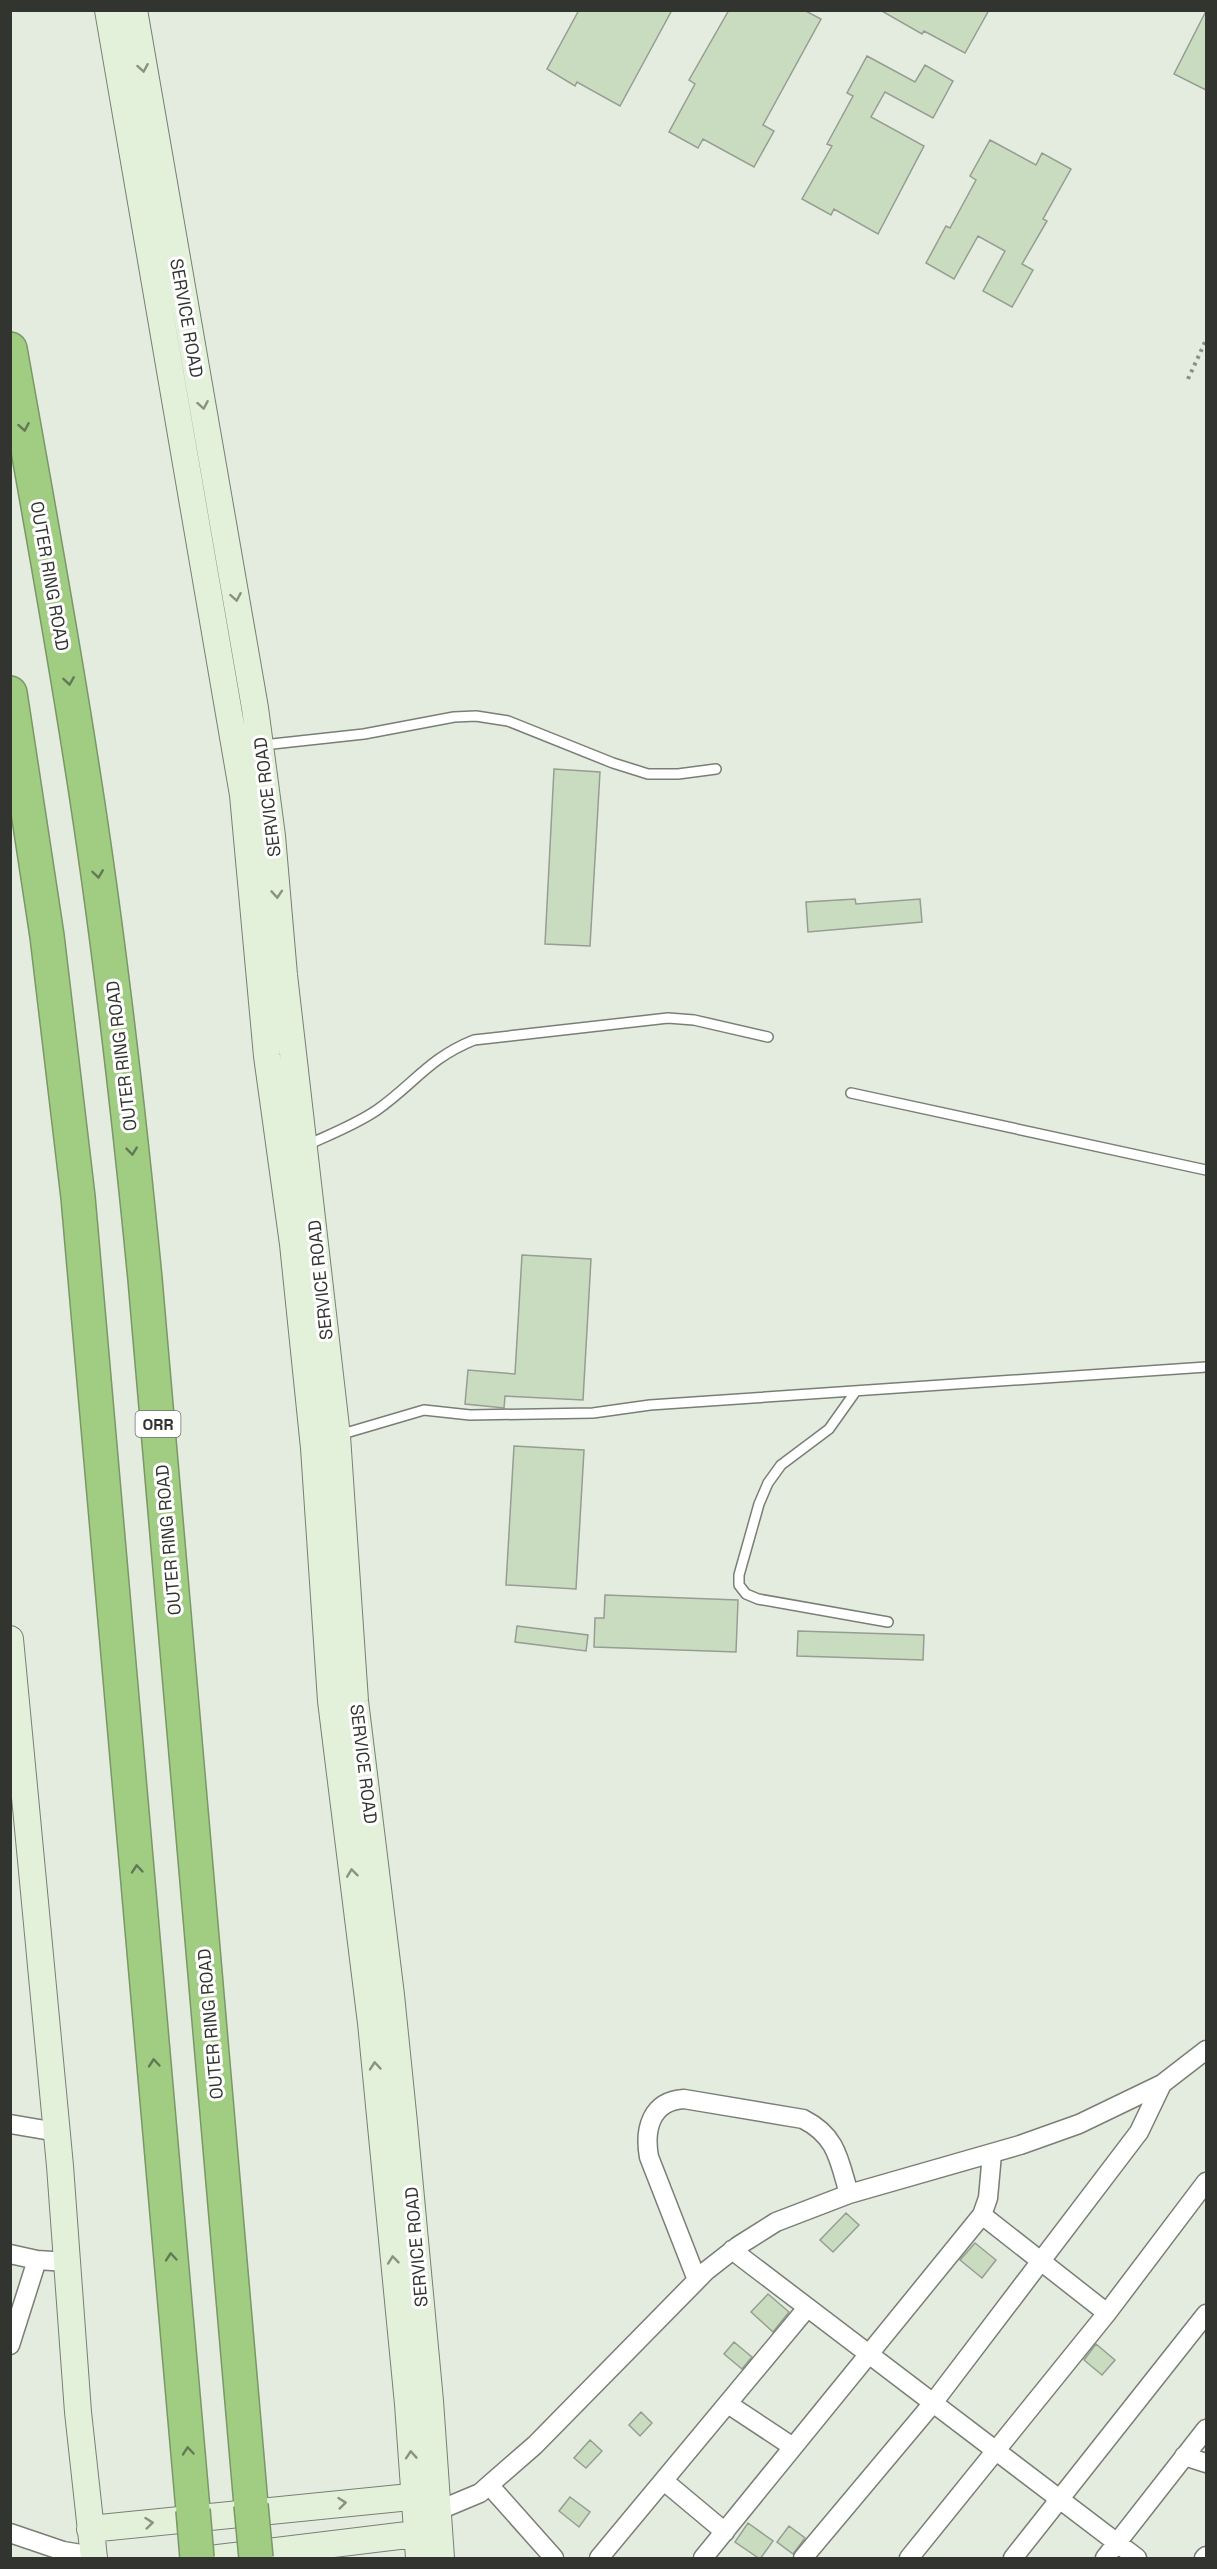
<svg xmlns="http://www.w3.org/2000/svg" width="1217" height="2569" viewBox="0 0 1217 2569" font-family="'Space Grotesk',sans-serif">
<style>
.building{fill:#cadcbf;stroke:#969d92;stroke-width:1.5}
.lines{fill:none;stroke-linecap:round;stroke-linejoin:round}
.service-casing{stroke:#787f74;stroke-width:12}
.minor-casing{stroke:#787f74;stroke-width:21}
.secondary-casing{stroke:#787f74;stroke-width:28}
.motorway-casing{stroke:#7a9766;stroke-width:36}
.path{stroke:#8a9087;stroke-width:4;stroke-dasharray:3 4.5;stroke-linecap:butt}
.service{stroke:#fff;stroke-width:9}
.minor{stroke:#fff;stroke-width:18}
.secondary{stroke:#e3f0da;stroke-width:26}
.motorway{stroke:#a1cd83;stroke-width:33}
.motorway-bridge-casing{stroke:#7a9766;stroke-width:36;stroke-linecap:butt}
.motorway-bridge{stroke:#a1cd83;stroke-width:33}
.oneway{stroke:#8a9284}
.oneway2{stroke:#637955}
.labels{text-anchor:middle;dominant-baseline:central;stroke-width:6;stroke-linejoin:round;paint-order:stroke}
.shield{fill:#fff;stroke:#6f716d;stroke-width:1.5}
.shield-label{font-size:16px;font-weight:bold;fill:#31342f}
.street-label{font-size:18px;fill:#31342f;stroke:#fff}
</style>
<rect width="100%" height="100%" fill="#e4ece0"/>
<path class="building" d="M579,10H672L620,106L577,82L575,86L547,69Z
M729,10H804L821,19L763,125L774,131L754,167L703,139L698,148L669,132L695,84L689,80Z
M880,10H989L965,53L924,31L922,34Z
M1206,11V90L1174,74Z
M867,56L915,82L925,65L953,81L933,118L885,92L871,117L924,146L878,234L834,209L831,215L802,199L832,146L827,144L853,96L847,93Z
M990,140L1036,165L1042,153L1071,169L1043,219L1047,221L1022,264L1033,270L1012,307L983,291L1005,251L978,236L954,279L926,263L946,226L950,228L976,180L970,176Z
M554,769L600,772L590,946L545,944Z
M855,899L856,904L920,899L922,922L808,932L806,902Z
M522,1255L591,1259L583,1400L505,1396L504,1408L465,1404L468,1370L515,1374Z
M514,1446L584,1450L576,1589L506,1585Z
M605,1595L738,1600L736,1652L594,1647L595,1618H604Z
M517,1626L588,1635L586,1651L515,1642Z
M798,1631L924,1635L923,1660L797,1656Z
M846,2213L859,2225L833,2252L820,2240Z
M975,2243L996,2260L982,2278L960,2260Z
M768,2294L789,2312L773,2332L751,2312Z
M734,2342L752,2357L742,2369L724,2354Z
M1096,2344L1115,2360L1102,2375L1084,2360Z
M641,2412L652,2423L640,2436L629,2425Z
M590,2440L602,2451L586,2468L574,2458Z
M570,2497L590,2512L579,2527L559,2511Z
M748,2523L773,2541L760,2559L735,2542Z
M789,2526L805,2538L793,2554L777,2542Z"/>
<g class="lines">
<g class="service-casing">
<path id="service" d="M263,745L364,734L454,717L476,716L508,721L613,763L648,774H678L716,769
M851,1093L1206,1170
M307,1145C331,1134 355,1125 377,1110C414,1084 429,1058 474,1040L668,1018L694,1020L768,1037
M856,1391L829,1429L781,1465L768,1483L759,1504L739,1575V1585L746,1594L758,1599L888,1622
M339,1435L424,1410L470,1415L593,1413L650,1405L1206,1367"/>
</g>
<g class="minor-casing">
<path id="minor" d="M10,2124L57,2132
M732,2250L1137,2558
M10,2254L37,2260L67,2262
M697,2280L649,2157C644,2129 651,2101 684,2099L803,2119C837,2136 839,2160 849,2194
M1107,2313L1206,2182
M10,2345L37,2260
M728,2404L793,2447
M1184,2456L1206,2463
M664,2481L725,2532
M489,2485L554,2558
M437,2511L480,2493L489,2485L535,2445L706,2271L738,2246L776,2222L849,2194L1020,2145L1079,2124L1162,2084L1206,2050
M10,2533L63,2551L93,2556
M599,2558L807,2308
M703,2558L982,2215L988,2198L992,2154
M803,2558L933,2403L1139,2132L1162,2084
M909,2558L1107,2313L982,2215
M1013,2558L1206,2314
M1105,2558L1206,2429
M1204,2558L1206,2556"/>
</g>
<g class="secondary-casing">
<path id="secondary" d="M108,10L243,795L267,1056L293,1244L314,1448L331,1701L371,2023L408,2404L419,2558
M134,10L255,708L272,836L284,975L337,1436L355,1701L391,1995L404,2123L430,2401L441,2558
M10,1639L60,2166L78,2412L94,2558
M90,2529L430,2495
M218,2558L432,2532"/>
</g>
<g class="motorway-casing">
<path id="motorway" d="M10,349C34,484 59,619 80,754C108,929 128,1104 145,1279L251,2505
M10,693L47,936L78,1197L193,2510"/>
</g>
<path class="path" d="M1188,379L1206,340"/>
<use href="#service" class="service"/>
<use href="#minor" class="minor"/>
<use href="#secondary" class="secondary"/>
<use href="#motorway" class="motorway"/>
<g class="motorway-bridge-casing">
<path id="motorway-bridge" d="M251,2505L256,2558
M193,2510L197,2558"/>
</g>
<use href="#motorway-bridge" class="motorway-bridge"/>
</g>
<defs><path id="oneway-chevron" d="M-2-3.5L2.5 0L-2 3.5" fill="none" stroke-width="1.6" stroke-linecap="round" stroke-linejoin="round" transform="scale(1.5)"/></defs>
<g class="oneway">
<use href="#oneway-chevron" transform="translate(143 68) rotate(80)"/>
<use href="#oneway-chevron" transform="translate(203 405) rotate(80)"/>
<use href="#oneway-chevron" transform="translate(236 597) rotate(80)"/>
<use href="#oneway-chevron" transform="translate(277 894) rotate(86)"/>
<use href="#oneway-chevron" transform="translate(352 1873) rotate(-97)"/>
<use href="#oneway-chevron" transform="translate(375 2066) rotate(-95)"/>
<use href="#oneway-chevron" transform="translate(393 2260) rotate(-96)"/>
<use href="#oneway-chevron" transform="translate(411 2455) rotate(-94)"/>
<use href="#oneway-chevron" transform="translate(342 2503) rotate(-6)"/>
<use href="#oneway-chevron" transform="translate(149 2523) rotate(-6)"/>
</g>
<g class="oneway2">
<use href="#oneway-chevron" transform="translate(24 427) rotate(80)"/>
<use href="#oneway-chevron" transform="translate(69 681) rotate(81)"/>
<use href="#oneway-chevron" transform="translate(98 874) rotate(82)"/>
<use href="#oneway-chevron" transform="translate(132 1151) rotate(84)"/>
<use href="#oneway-chevron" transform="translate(137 1869) rotate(-95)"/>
<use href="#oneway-chevron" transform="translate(154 2063) rotate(-95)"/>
<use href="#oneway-chevron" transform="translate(171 2257) rotate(-95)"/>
<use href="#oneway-chevron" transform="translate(188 2451) rotate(-95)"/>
</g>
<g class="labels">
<rect class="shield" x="135.5" y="1411" width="45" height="26" rx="4.5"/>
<g class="shield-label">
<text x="158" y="1424">ORR</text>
</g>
<g class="street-label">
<text transform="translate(187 318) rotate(80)">SERVICE ROAD</text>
<text transform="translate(50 576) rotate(80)">OUTER RING ROAD</text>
<text transform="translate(267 797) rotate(-97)">SERVICE ROAD</text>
<text transform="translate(121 1056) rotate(-97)">OUTER RING ROAD</text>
<text transform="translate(320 1280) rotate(-96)">SERVICE ROAD</text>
<text transform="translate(168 1540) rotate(-95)">OUTER RING ROAD</text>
<text transform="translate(364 1764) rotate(83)">SERVICE ROAD</text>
<text transform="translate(210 2024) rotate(-95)">OUTER RING ROAD</text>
<text transform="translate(416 2247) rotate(-95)">SERVICE ROAD</text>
</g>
</g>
<rect width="1217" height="2569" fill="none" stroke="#31342f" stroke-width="24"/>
</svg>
